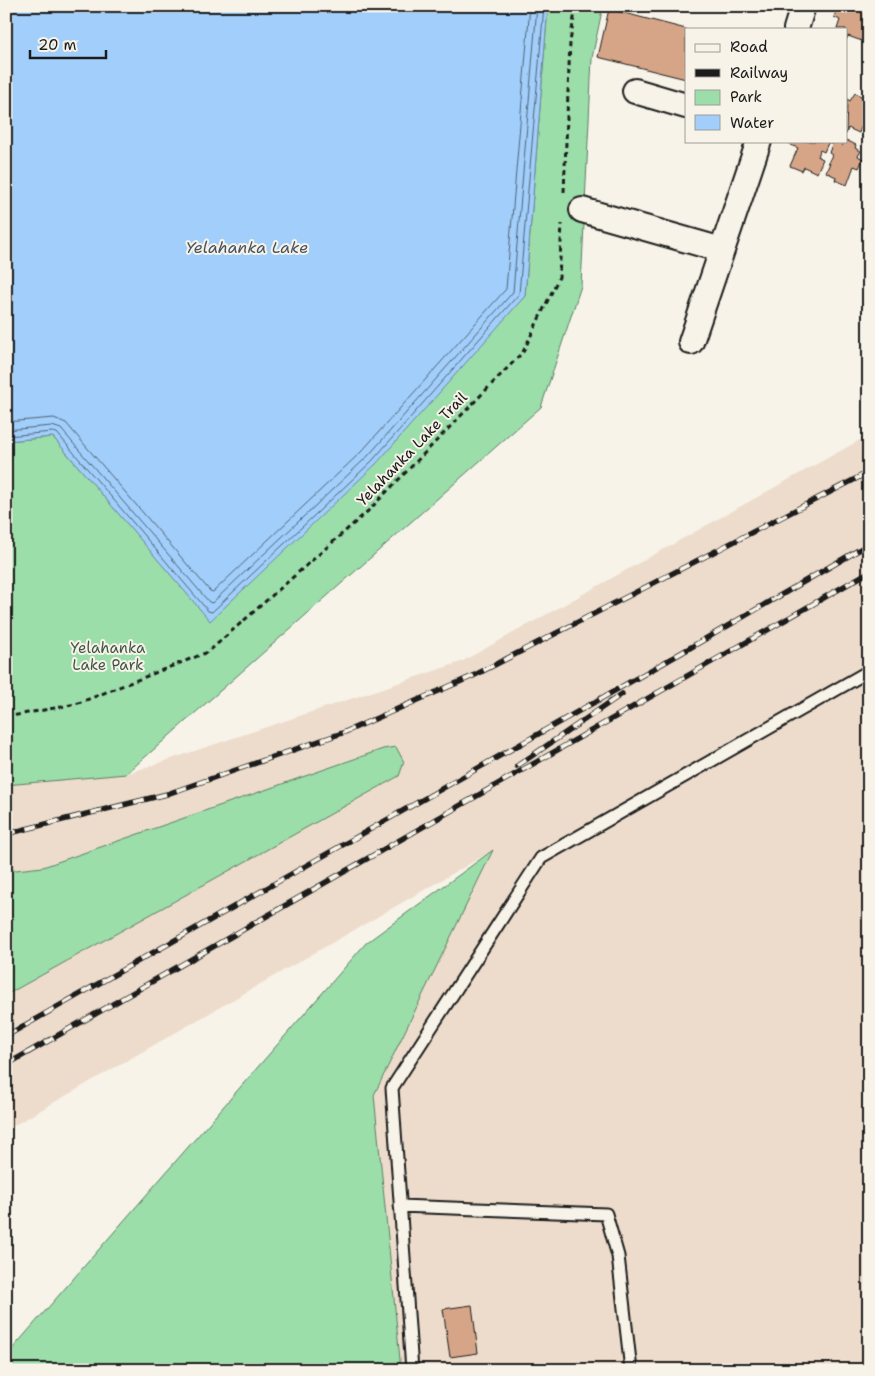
<svg xmlns="http://www.w3.org/2000/svg" width="875" height="1376" viewBox="0 0 875 1376" font-family="'Shantell Sans',sans-serif">
<style>
.built{fill:#eddccb}
.green{fill:#9bdeaa;stroke:#5c7d63}
.water{fill:#a1cefb;stroke:#6c87a2}
.lines{fill:none;stroke-linecap:round;stroke-linejoin:round}
.shore{stroke:#516375;stroke-width:1}
.building{fill:#d6a588;stroke:#1c1c1c}
.service-casing{stroke:#1c1c1c;stroke-width:15}
.minor-casing{stroke:#1c1c1c;stroke-width:28}
.path{stroke:#1c1c1c;stroke-width:3;stroke-dasharray:5 4;stroke-linecap:butt}
.service{stroke:#f7f3e8;stroke-width:11}
.minor{stroke:#f7f3e8;stroke-width:24}
.rail-casing{stroke:#1c1c1c;stroke-width:5.5}
.rail{stroke:#f7f3e8;stroke-width:4;stroke-dasharray:11;stroke-linecap:butt}
.labels{text-anchor:middle;dominant-baseline:central;stroke-width:4;stroke-linejoin:round;paint-order:stroke}
.street-label{font-size:15px;fill:#1c1c1c;stroke:#f7f3e8}
.park-label{font-size:15px;fill:#425647;stroke:#f7f3e8}
.water-label{font-size:16px;font-style:italic;fill:#44515f;stroke:#f7f3e8}
</style>
<rect width="100%" height="100%" fill="#f7f3e8"/>
<filter id="ink" filterUnits="userSpaceOnUse"><feTurbulence type="fractalNoise" baseFrequency=".02" numOctaves="2"/><feDisplacementMap in="SourceGraphic" scale="10" xChannelSelector="R" yChannelSelector="G"/><feConvolveMatrix kernelMatrix="1 2 1 2 8 2 1 2 1" color-interpolation-filters="sRGB"/></filter>
<g filter="url(#ink)">
<path class="built" d="M869,435V1370H401L374,1095L492,851L6,1130V995L399,776L43,867L6,871V785L126,774L461,662Z"/>
<path class="green" d="M548,6H603L592,58L581,286L541,407L126,774L6,785V441L53,437L210,620L525,296Z
M396,747L404,762L399,776L6,995V871L43,867L383,749Z
M493,850L374,1095L401,1370H6V1356L366,943Z"/>
<path class="water" d="M6,6H548L525,296L376,464L210,621L53,437L6,441Z"/>
<g class="lines">
<path class="shore" d="M6,422L54,418L66,423L210,591L213,592L362,451L506,289L530,6
M6,430L52,426L61,429L209,602L212,603L368,456L513,292L537,6
M6,436L53,432L57,433L208,611L212,612L372,461L519,294L544,6"/>
</g>
<path class="building" d="M845,6H869V23L862,41L848,36L846,40V29H837L840,20L834,17L837,7L844,9Z
M609,9L686,29V79L598,57Z
M866,91L869,92V128L868,130L861,127L859,133L848,128L846,134L847,99L850,101L855,93L863,97Z
M846,140L856,145L855,148L861,151L858,156L863,159L859,168L854,166L847,185L835,180L836,177L826,172L830,163H828L832,155L829,153L832,144L828,143L824,152L820,150L818,157L823,159L817,173L804,167L802,171L790,166L798,148L790,145L792,141H843L842,146L844,141Z
M472,1305L478,1353L450,1357L443,1309Z"/>
<g class="lines">
<g class="service-casing">
<path id="service" d="M400,1206L606,1214L618,1256L631,1370
M412,1370L392,1088L541,858L869,671"/>
</g>
<g class="minor-casing">
<path id="minor" d="M796,29L803,6
M635,91L686,106
M582,210L722,250
M691,342L759,141"/>
</g>
<path class="path" d="M564,192L570,42L576,6
M6,717L76,704L208,652L368,511L523,352L559,277L562,224"/>
<use href="#service" class="service"/>
<use href="#minor" class="minor"/>
<g class="rail-casing">
<path id="rail" d="M517,766L622,694
M6,834L167,794L345,732L473,676L869,472
M6,1036L681,653L869,544
M6,1065L869,572"/>
</g>
<use href="#rail" class="rail"/>
</g>
</g>
<g class="labels">
<g class="street-label">
<text transform="translate(412 449) rotate(-46)">Yelahanka Lake Trail</text>
</g>
<g class="park-label">
<text x="108" y="648">Yelahanka<tspan x="108" dy="17">Lake Park</tspan></text>
</g>
<g class="water-label">
<text x="247" y="247">Yelahanka Lake</text>
</g>
</g>
<rect width="875" height="1376" fill="none" stroke="#f7f3e8" stroke-width="25"/>
<rect x="12" y="12" width="850" height="1351" fill="none" stroke="#1c1c1c" stroke-width="2" filter="url(#ink)"/>
<rect x="685" y="28" width="162" height="115" fill="#f7f3e8" stroke="#9f9d96"/>
<rect x="695" y="44" width="25" height="8" fill="#f7f3e8" stroke="#9f9d96"/>
<text x="730" y="52" font-size="15" fill="#1c1c1c">Road</text>
<rect x="695" y="69" width="25" height="8" fill="#1c1c1c" stroke="#9f9d96"/>
<text x="730" y="78" font-size="15" fill="#1c1c1c">Railway</text>
<rect x="695" y="90" width="25" height="15" fill="#9bdeaa" stroke="#9f9d96"/>
<text x="730" y="102" font-size="15" fill="#1c1c1c">Park</text>
<rect x="695" y="115" width="25" height="15" fill="#a1cefb" stroke="#9f9d96"/>
<text x="730" y="128" font-size="15" fill="#1c1c1c">Water</text>
<path d="M30 50v8h76v-8" fill="none" stroke="#1c1c1c" stroke-width="2.5"/>
<text x="38" y="50" font-size="15" fill="#1c1c1c" stroke="#f7f3e8" stroke-width="4" paint-order="stroke">20 m</text>
</svg>
